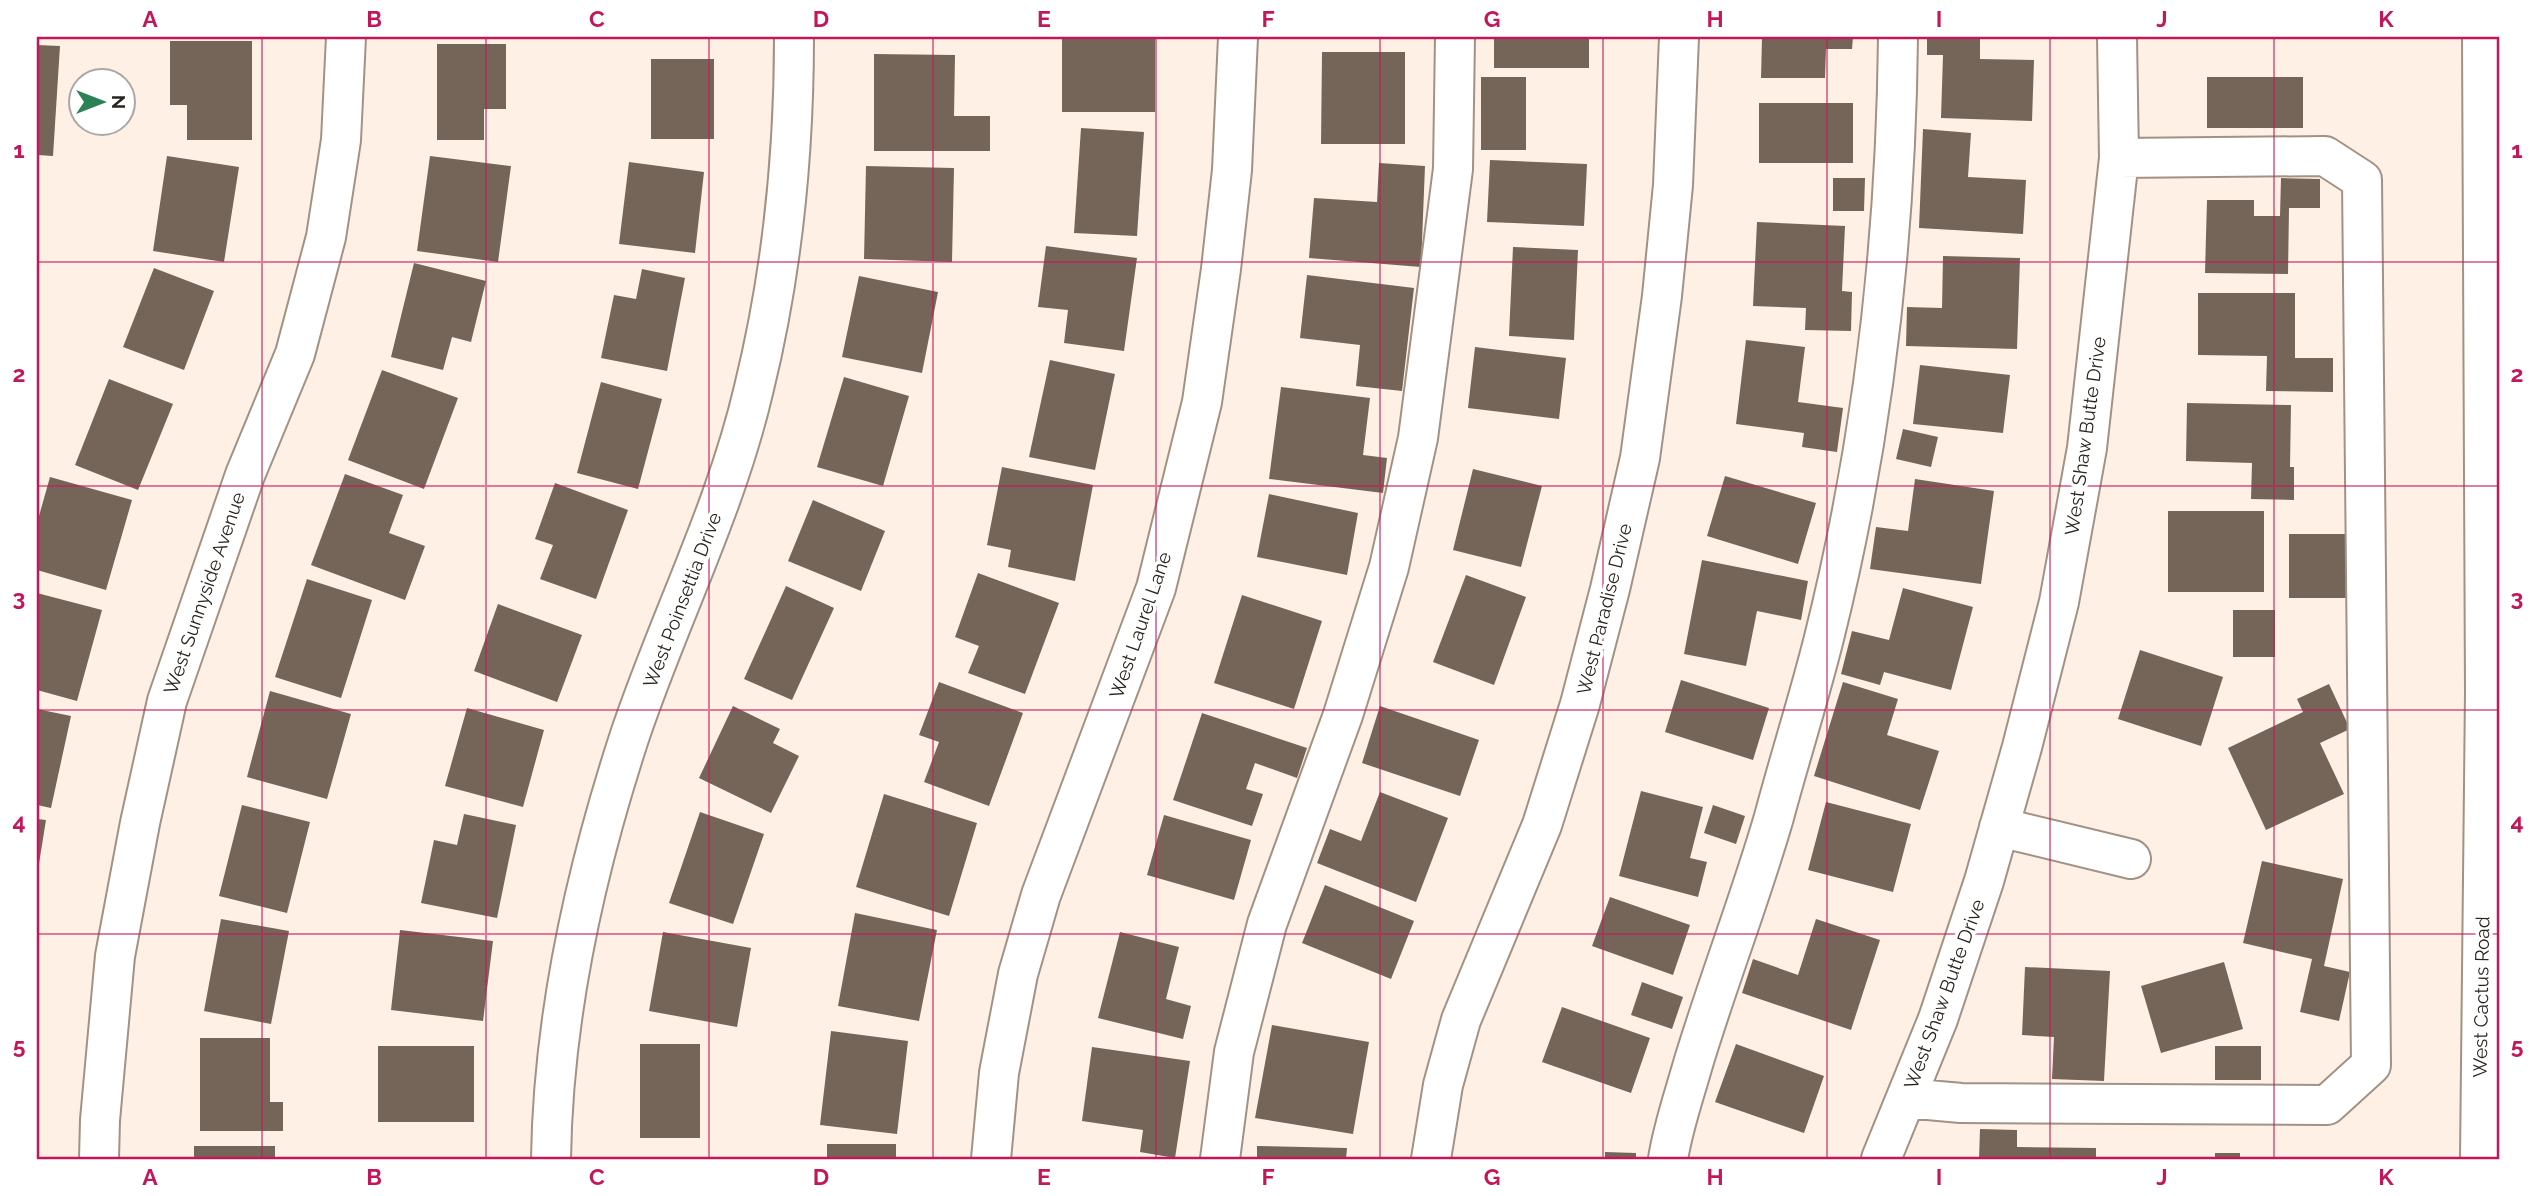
<svg xmlns="http://www.w3.org/2000/svg" width="2536" height="1196" viewBox="0 0 2536 1196" font-family="Raleway,sans-serif">
<style>
.building{fill:#746558}
.lines{fill:none;stroke-linecap:round;stroke-linejoin:round}
.minor-casing{stroke:#a19284;stroke-width:42}
.major-casing{stroke:#a19284;stroke-width:42}
.minor{stroke:#fff;stroke-width:38}
.major{stroke:#fff;stroke-width:38}
.grid{fill:none;stroke:#c2185b;stroke-width:2;stroke-opacity:0.55}
.labels{text-anchor:middle;dominant-baseline:central;stroke-width:7;stroke-linejoin:round;paint-order:stroke}
.street-label{font-size:19px;fill:#2a241e;stroke:#fff}
.neatline{fill:none;stroke:#c2185b;stroke-width:2.5}
.grid-label{font-size:23px;text-anchor:middle;font-weight:bold;fill:#c2185b}
</style>
<rect width="100%" height="100%" fill="#fef0e4"/>
<path class="building" d="M1062,37H1155V112H1062Z
M1494,37H1589V68H1494Z
M1762,37H1853L1852,49H1826L1825,78H1761Z
M1927,37H1980V59L2034,60L2032,121L1941,118L1943,55H1927Z
M170,41H252V140H187V105H170Z
M437,44H506V109H484V140H437Z
M37,45L60,46L53,156L37,155Z
M1322,52H1405V144H1321Z
M874,54L955,55L954,116H990V151H874Z
M651,59H714V139H651Z
M1481,77H1526V150H1481Z
M2207,77H2303V128H2207Z
M1759,103H1853V163H1759Z
M1081,128L1144,132L1137,236L1074,233Z
M1923,129L1971,133L1968,177L2026,180L2023,234L1919,228Z
M167,156L239,167L224,262L153,251Z
M430,156L511,166L498,262L417,251Z
M1490,160L1587,164L1584,226L1487,222Z
M629,162L704,172L695,253L619,244Z
M1379,163L1425,166L1421,267L1309,258L1314,198L1377,202Z
M866,166L954,168L952,262L864,259Z
M1833,178H1865L1864,211H1833Z
M2281,178L2320,179V208H2289L2288,274L2205,273L2207,200H2254V216H2280Z
M1757,222L1845,226L1842,291L1852,292L1851,331L1805,330L1806,308L1753,306Z
M1046,246L1137,258L1124,351L1064,343L1068,310L1038,307Z
M1513,247L1578,250L1574,340L1509,336Z
M1943,256L2020,258L2017,349L1906,346L1907,307L1942,308Z
M414,263L486,281L471,342L452,337L443,370L391,357Z
M154,268L214,291L184,370L123,347Z
M642,269L685,278L667,371L601,358L614,295L636,299Z
M1307,275L1414,288L1402,391L1356,386L1360,345L1300,338Z
M859,276L938,292L922,373L842,357Z
M2198,293H2295V358H2333V392L2266,391L2267,356L2198,355Z
M1746,340L1805,347L1798,402L1843,408L1837,452L1802,447L1804,433L1736,424Z
M1475,347L1566,358L1559,419L1468,408Z
M1050,360L1115,374L1095,470L1029,457Z
M1920,365L2010,375L2003,433L1913,424Z
M382,370L458,398L424,489L348,460Z
M844,377L909,396L883,486L817,467Z
M109,379L173,404L138,490L75,465Z
M601,382L662,399L638,489L577,473Z
M1281,387L1370,398L1363,455L1387,458L1383,493L1269,479Z
M2187,403L2291,405L2290,467H2294V500L2251,499L2252,463L2186,461Z
M1903,429L1938,437L1931,467L1896,459Z
M1002,467L1093,485L1075,581L1008,567L1011,550L987,545Z
M1473,469L1542,486L1521,567L1453,550Z
M345,474L403,495L389,533L425,546L405,600L311,565Z
M1725,476L1816,503L1798,564L1707,536Z
M50,477L132,500L106,590L37,570V523Z
M1915,479L1994,491L1981,584L1870,569L1876,527L1908,531Z
M555,483L628,510L596,599L540,579L553,545L535,539Z
M1269,494L1358,513L1347,575L1257,557Z
M813,500L885,531L861,591L788,561Z
M2168,511H2264V592H2168Z
M2289,534H2346V598H2289Z
M1702,560L1808,581L1801,620L1757,611L1746,666L1684,654Z
M978,573L1059,603L1025,694L968,673L979,646L955,637Z
M1466,575L1526,597L1494,685L1433,662Z
M307,579L372,600L341,698L275,677Z
M786,586L834,608L792,700L744,679Z
M1903,588L1973,607L1951,690L1884,672L1880,685L1841,674L1852,631L1889,640Z
M37,593L102,610L77,701L37,690Z
M1242,595L1322,621L1294,709L1214,683Z
M498,604L582,635L557,702L474,671Z
M2233,610H2275V657H2233Z
M2140,650L2223,677L2201,746L2118,719Z
M1681,680L1769,708L1753,760L1665,732Z
M939,682L1023,713L989,806L924,782L939,742L919,735Z
M1843,682L1898,699L1887,735L1939,751L1920,810L1814,776Z
M2329,684L2350,729L2320,743L2344,794L2266,830L2228,748L2303,712L2297,699Z
M270,691L351,714L327,799L247,777Z
M733,706L780,729L773,743L799,756L771,813L699,778Z
M1380,706L1479,740L1460,796L1362,763Z
M467,708L544,730L523,807L445,786Z
M37,709L71,716L51,808L37,805Z
M1202,713L1307,748L1297,778L1255,763L1246,789L1263,794L1252,826L1173,800Z
M1641,791L1703,807L1690,858L1707,862L1698,897L1619,876Z
M1380,792L1448,818L1416,902L1317,863L1330,829L1361,841Z
M884,794L977,823L949,916L856,887Z
M1826,802L1911,824L1893,892L1808,870Z
M242,805L310,822L287,913L219,896Z
M1713,805L1745,816L1736,844L1704,833Z
M700,812L764,834L733,924L669,903Z
M464,814L516,825L497,918L421,903L434,840L457,845Z
M1164,815L1251,840L1234,900L1147,875Z
M37,819L46,820L38,870H37Z
M2262,861L2343,879L2324,966L2350,972L2339,1021L2300,1012L2312,959L2243,943Z
M1325,885L1414,921L1391,979L1302,943Z
M1610,897L1690,925L1673,975L1592,946Z
M855,913L937,930L919,1021L838,1006Z
M221,919L289,931L271,1024L204,1011Z
M1816,919L1880,940L1851,1030L1742,993L1753,959L1798,975Z
M400,930L493,941L483,1021L391,1010Z
M663,932L751,948L737,1027L649,1011Z
M1120,932L1179,947L1166,999L1191,1006L1183,1039L1098,1018Z
M2224,962L2243,1029L2161,1053L2141,986Z
M2025,967L2110,971L2104,1081L2052,1079L2054,1037L2022,1035Z
M1642,982L1683,997L1672,1029L1631,1015Z
M1562,1007L1650,1038L1631,1093L1542,1062Z
M1272,1025L1369,1042L1353,1134L1255,1118Z
M831,1031L908,1041L897,1134L820,1125Z
M200,1038H270V1102H283V1131H200Z
M640,1044H700V1138H640Z
M1736,1044L1824,1076L1804,1133L1715,1102Z
M378,1046H474V1122H378Z
M2215,1046H2261V1080H2215Z
M1092,1047L1190,1061L1175,1158L1140,1152L1143,1130L1082,1121Z
M1980,1129L2017,1130V1147L2096,1148V1159H1979Z
M827,1144H896V1159H827Z
M194,1146H275V1159H194Z
M1257,1146L1347,1148L1346,1159H1257Z
M1605,1152L1636,1153V1159H1605Z
M2215,1153H2240V1159H2215Z"/>
<g class="lines">
<g class="minor-casing">
<path id="minor" d="M1999,827L2131,859
M1906,1098L1961,1103L2327,1105L2371,1065L2362,180L2325,156L2119,158
M99,1159L100,1120L115,956L140,823L167,701L245,475L295,354L326,237L341,140L346,37
M551,1159C553,1016 585,873 629,738C668,621 726,509 754,388C782,274 794,154 794,37
M991,1159L999,1073L1018,974L1041,895L1156,588L1202,402L1221,269L1232,170L1238,37
M1220,1159L1234,1052L1267,924L1343,715L1389,567L1418,438L1453,169L1455,37
M1431,1159L1443,1085L1461,1020L1542,825L1580,704L1610,589L1640,458L1662,296L1673,185L1679,37
M1668,1159C1673,1127 1684,1096 1693,1064C1718,981 1750,900 1774,817C1790,757 1809,698 1824,638C1873,442 1896,238 1898,37
M1881,1159L1938,1019L1984,881L2022,747L2059,602L2087,448L2119,158L2117,37"/>
</g>
<g class="major-casing">
<path id="major" d="M2480,1159L2485,692L2482,37"/>
</g>
<use href="#minor" class="minor"/>
<use href="#major" class="major"/>
</g>
<path class="grid" d="M262,37V1159M486,37V1159M709,37V1159M933,37V1159M1156,37V1159M1380,37V1159M1603,37V1159M1827,37V1159M2050,37V1159M2274,37V1159M37,262H2499M37,486H2499M37,710H2499M37,934H2499"/>
<g class="labels">
<g class="street-label">
<text transform="translate(2085 436) rotate(-82)">West Shaw Butte Drive</text>
<text transform="translate(204 593) rotate(-71)">West Sunnyside Avenue</text>
<text transform="translate(682 600) rotate(-69)">West Poinsettia Drive</text>
<text transform="translate(1604 609) rotate(-76)">West Paradise Drive</text>
<text transform="translate(1140 625) rotate(-71)">West Laurel Lane</text>
<text transform="translate(1944 994) rotate(-70)">West Shaw Butte Drive</text>
<text transform="translate(2481 997) rotate(-89)">West Cactus Road</text>
</g>
</g>
<rect width="2536" height="1196" fill="none" stroke="#ffffff" stroke-width="77"/>
<g transform="translate(102 102) rotate(90)"><circle r="33" fill="#ffffff" stroke="#aaa7a5" stroke-width="2"/>
<path d="M0-5L12 26L0 18L-12 26Z" fill="#2b8256"/>
<text y="-10" font-size="19" font-weight="bold" text-anchor="middle" fill="#2a241e">N</text>
</g>
<rect x="38" y="38" width="2460" height="1120" class="neatline"/>
<g class="grid-label">
<text x="150" y="27">A</text>
<text x="374" y="27">B</text>
<text x="597" y="27">C</text>
<text x="821" y="27">D</text>
<text x="1044" y="27">E</text>
<text x="1268" y="27">F</text>
<text x="1492" y="27">G</text>
<text x="1715" y="27">H</text>
<text x="1939" y="27">I</text>
<text x="2162" y="27">J</text>
<text x="2386" y="27">K</text>
<text x="19" y="158">1</text>
<text x="2517" y="158">1</text>
<text x="19" y="382">2</text>
<text x="2517" y="382">2</text>
<text x="19" y="606">3</text>
<text x="2517" y="606">3</text>
<text x="19" y="830">4</text>
<text x="2517" y="830">4</text>
<text x="19" y="1054">5</text>
<text x="2517" y="1054">5</text>
<text x="150" y="1185">A</text>
<text x="374" y="1185">B</text>
<text x="597" y="1185">C</text>
<text x="821" y="1185">D</text>
<text x="1044" y="1185">E</text>
<text x="1268" y="1185">F</text>
<text x="1492" y="1185">G</text>
<text x="1715" y="1185">H</text>
<text x="1939" y="1185">I</text>
<text x="2162" y="1185">J</text>
<text x="2386" y="1185">K</text>
</g>
</svg>
